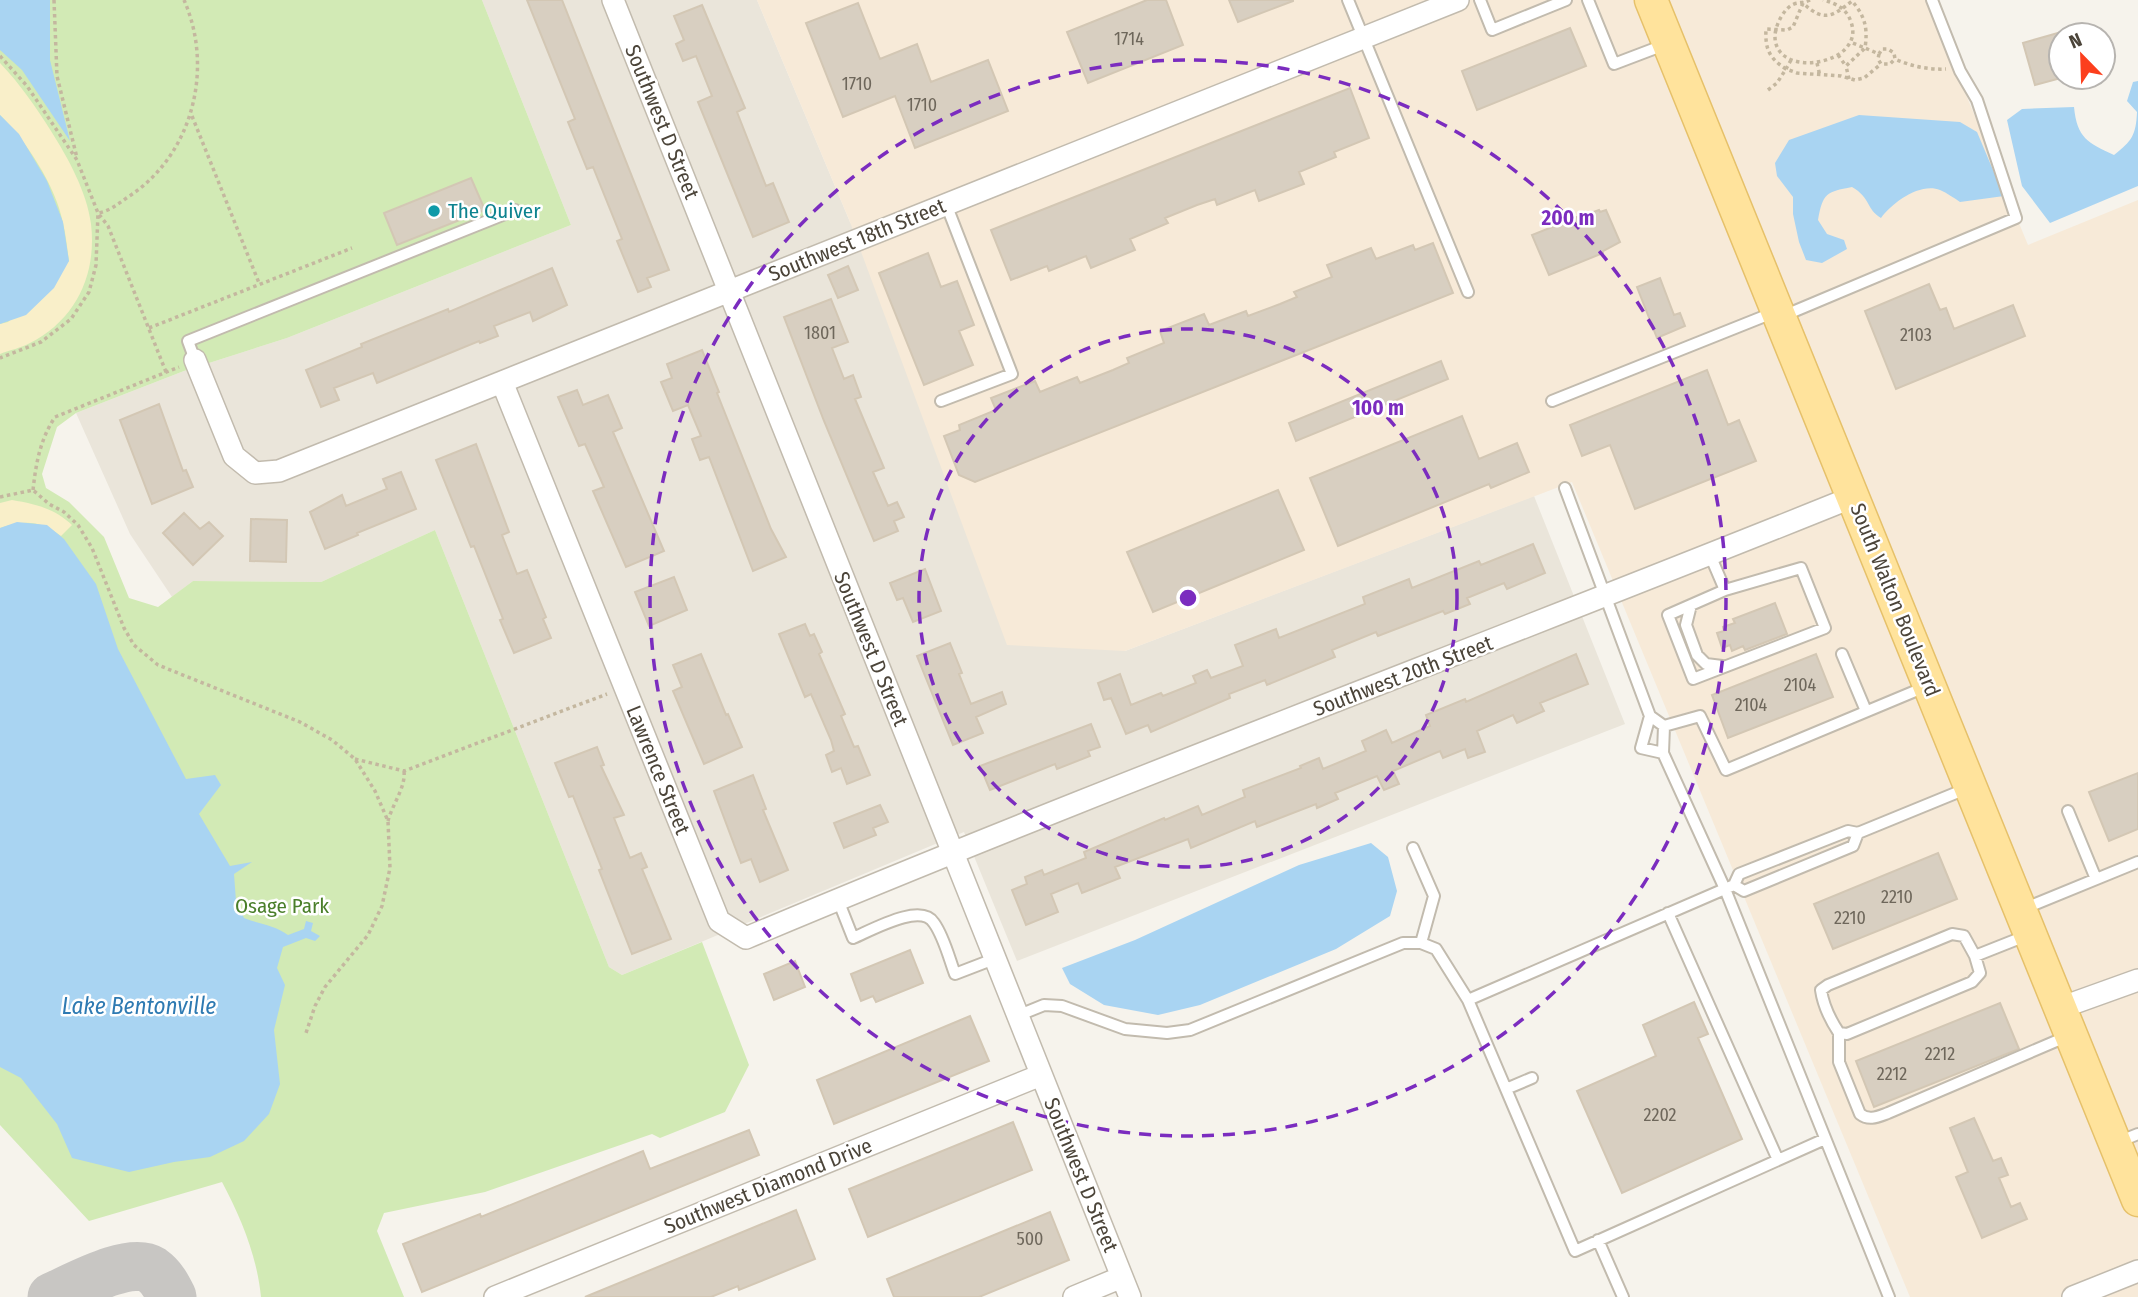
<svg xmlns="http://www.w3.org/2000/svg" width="2138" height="1297" viewBox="0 0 2138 1297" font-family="'Fira Sans Condensed',sans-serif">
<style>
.residential{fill:#eae5da}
.commercial{fill:#f7ead8}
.green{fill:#d2eab5}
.sand{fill:#f9efc9}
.water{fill:#a9d4f2}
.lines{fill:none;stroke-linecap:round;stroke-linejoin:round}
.taxiway{stroke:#c8c6c3;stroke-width:49}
.building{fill:#d8cfc1;stroke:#d3c7b4;stroke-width:2}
.lane-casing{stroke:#c2bbae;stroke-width:14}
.street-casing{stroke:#c2bbae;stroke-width:24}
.primary-casing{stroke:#e6c16a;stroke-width:35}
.path{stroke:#c4b79f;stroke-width:3.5;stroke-dasharray:3.5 3.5;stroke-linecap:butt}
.lane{stroke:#fff;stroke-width:10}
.street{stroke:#fff;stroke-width:21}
.primary{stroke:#ffe39c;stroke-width:32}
.ring{fill:none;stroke:#7b2cbf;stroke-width:3.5;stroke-dasharray:12 9}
.culture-dot{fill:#0f9aa8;stroke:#fff;stroke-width:2.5}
.labels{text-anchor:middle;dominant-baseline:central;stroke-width:5;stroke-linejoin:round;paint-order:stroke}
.number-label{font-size:18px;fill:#6e675b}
.street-label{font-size:21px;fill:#4b4439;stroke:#fff}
.culture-label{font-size:21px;fill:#0d838f;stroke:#fff;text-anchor:start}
.park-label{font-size:21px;fill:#4a7f2a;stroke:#fff}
.water-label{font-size:23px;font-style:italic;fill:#2e7ab2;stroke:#fff}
.centre{fill:#7b2cbf;stroke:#fff;stroke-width:3.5}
.ring-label{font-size:21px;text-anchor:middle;font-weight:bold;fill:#7b2cbf;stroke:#fff;stroke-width:5;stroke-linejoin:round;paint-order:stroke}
</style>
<rect width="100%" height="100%" fill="#f6f3ec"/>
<path class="residential" d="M482,0H757L850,222L1125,651L1534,496L1625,724L1017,961L964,832L622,975L609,967L435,530L321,582L193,581L172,597L130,534L76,413L184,371L287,338L571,225Z"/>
<path class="commercial" d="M757,0H1927L2028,245L2138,200V1297H1910L1572,482L1125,651L1007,645L850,222Z"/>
<path class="green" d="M0,0H482L571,225L287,338L184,371L76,413L57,427L42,474L46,488L69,502L104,537L129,598L158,607L193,581L321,582L435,530L609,967L622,975L702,942L749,1065L725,1112L660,1138L652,1134L485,1192L384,1213L377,1231L404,1297H261C257,1256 241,1218 222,1182L89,1221L0,1125Z"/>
<path class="sand" d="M0,63C20,84 36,107 51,131C68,158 87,192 91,224C97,274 76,320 30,343C21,348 10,350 0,354V324L8,322L69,261C67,248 66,235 63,223C56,186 26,141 0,115Z
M12,500C35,504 54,508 72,525L61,536C40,520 24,520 0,528V503Z"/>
<path class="water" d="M0,0H50V60L70,141L22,70L0,50Z
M2138,81V186L2050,223L2022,186L2007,120L2022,109L2074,107C2077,138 2088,143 2114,155C2132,141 2136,135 2137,112L2127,101L2133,82Z
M0,115L19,134L47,181L63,222L69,261L54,288L26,315L0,324Z
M1859,115L1960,122L1977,132L2004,196L1960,202C1954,198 1947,193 1940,190C1920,182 1892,203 1881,218C1866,209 1871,198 1852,187C1826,192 1823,193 1818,220L1827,234L1844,240L1847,249L1822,263L1806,260L1799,242L1793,214V197L1777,176L1775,163L1789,140Z
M17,522L47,525L64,539L96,584L118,649L186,779L215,775L221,785L199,814L230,866L252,862L234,874L236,901L244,918C259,924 275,925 288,935L304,929L306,921L313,923L311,931L320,936L315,941L306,938L283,947L277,968L285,985L274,1030L280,1084L269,1114L244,1141L210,1157L174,1162L129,1172L72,1158L57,1124L21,1078L0,1067V528Z
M1371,843L1388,857L1397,891L1390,916L1336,949L1200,1005L1158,1015L1104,1005L1070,984L1062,968L1135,940L1299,865Z"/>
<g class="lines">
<path class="taxiway" d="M52,1297C75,1287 130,1256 152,1270C162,1277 167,1287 172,1297"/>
</g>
<path class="building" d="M527,0H562L669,270L647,278L651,287L638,292L617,241L622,239L593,167L587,169L568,122L575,119Z
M1147,0H1166L1183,45L1088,83L1067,32Z
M1229,0H1293V1L1238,22Z
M858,3L880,59L917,44L931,82L988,60L1008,111L915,148L895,96L843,117L806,23Z
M702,5L745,108L737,112L766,186L773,183L789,222L753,237L698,102L712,96L696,56L683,61L676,44L684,40L674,16Z
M1570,28L1586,66L1477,110L1462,71Z
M2061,32V78L2035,85L2023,43Z
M1350,88L1369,138L1334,152L1336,157L1299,172L1304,184L1259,201L1255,190L1217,205L1215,199L1197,205L1165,218L1168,223L1130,239L1135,250L1091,268L1086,256L1049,271L1047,266L1011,280L991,230Z
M471,178L485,210L397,245L384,213Z
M1599,210L1600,212L1606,210L1620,242L1603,251V253L1549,275L1532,235L1587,213L1588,214Z
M1433,243L1453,293L975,482L959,475L944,436L960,430L959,425L996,410L991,398L1035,381L1040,392L1077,377L1080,383L1113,370L1129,363L1127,358L1164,343L1160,331L1204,314L1209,325L1246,311L1248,316L1280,304L1297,297L1294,292L1332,277L1327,265L1371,248L1376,259L1413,245L1415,250Z
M928,253L941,287L957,281L974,325L959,331L973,365L924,385L879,273Z
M848,266L858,290L838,298L828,275Z
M552,268L567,305L533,321L530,312L494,326L498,336L480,343L479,341L377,383L373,373L334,388L339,400L321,407L306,370L362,347L361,344L448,309L449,312Z
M1660,278L1674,315L1680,313L1685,326L1657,338L1637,287Z
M1929,284L1940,310L1946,308L1954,329L2013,305L2025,336L1896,389L1865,311Z
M831,299L848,342L832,348L844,379L853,375L861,397L855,399L884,468L873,472L888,506L897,502L904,517L894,521L898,531L874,541L824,421L784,317Z
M702,350L719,392L717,393L771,529L786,557L753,571L709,457L700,460L692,439L701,436L688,405L673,411L661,382L672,378L667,364Z
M1441,361L1448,379L1296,441L1289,423Z
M1707,370L1728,425L1739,420L1756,461L1635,509L1610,445L1582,456L1570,425Z
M577,390L583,405L608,395L622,428L613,432L664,551L626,567L593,491L604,487L585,444L579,446L558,397Z
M159,404L183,471L186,470L193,487L152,504L120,420Z
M1462,416L1479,459L1517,443L1529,472L1491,488L1489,484L1338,546L1310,478Z
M476,444L509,532L502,535L517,574L527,570L546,617L543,619L551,638L514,653L500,620L503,619L474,546L471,547L436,460Z
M401,472L416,509L357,533L358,535L325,549L310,512L342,495L346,506L387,489L383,479Z
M1278,490L1304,550L1153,612L1127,552Z
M184,513L200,529L209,522L223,536L193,565L163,533Z
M251,519L287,520L286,562L250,561Z
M1533,544L1545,573L1507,589L1504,583L1467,598L1470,604L1445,614L1443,611L1378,636L1376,632L1332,650L1335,657L1267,685L1265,680L1229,694L1230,698L1151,732L1148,725L1126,734L1111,698L1104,700L1098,683L1120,674L1131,705L1161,693L1163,696L1196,683L1193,676L1207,670L1211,678L1243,666L1235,645L1276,629L1279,638L1365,604L1363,597L1409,579L1412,588L1479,561L1481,565Z
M925,569L941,611L913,622L903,598L897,600L890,583Z
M674,577L687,610L649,626L635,592Z
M1775,603L1787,634L1745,650L1743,646L1732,651L1730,645L1722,648L1717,633L1724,631L1723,627L1735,623L1733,619Z
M805,624L810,636L814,634L822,652L819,654L845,714L841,716L854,747L858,746L870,775L847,784L841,768L832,772L826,755L834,751L831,740L811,694L805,697L779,634Z
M950,643L962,673L959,674L971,704L1002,692L1006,704L976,717L983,733L953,745L917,656Z
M701,654L726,715L728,714L742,747L704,764L673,691L682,687L673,665Z
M1576,654L1588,684L1540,703L1544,711L1517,723L1513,715L1477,731L1485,752L1468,758L1465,749L1443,758L1440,751L1393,771L1399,784L1384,790L1377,776L1335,793L1338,799L1317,808L1316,804L1257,827L1255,821L1191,848L1188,839L1115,867L1120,878L1082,893L1078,883L1051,894L1058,912L1026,925L1012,890L1027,884L1025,877L1042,870L1044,875L1086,858L1084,852L1164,818L1165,820L1198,806L1202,815L1245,797L1243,790L1301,768L1300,766L1319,758L1323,769L1366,751L1362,741L1386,730L1392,743L1430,726L1426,715L1465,699L1466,702Z
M1816,654L1833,697L1728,738L1712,695Z
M1091,724L1100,747L1088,751L1090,756L1057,769L1055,764L990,790L980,766Z
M597,747L604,765L601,766L624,815L614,818L630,858L641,853L647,867L642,869L671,939L632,954L599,870L602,869L573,796L569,797L555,763Z
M2138,773V829L2109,841L2089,792Z
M753,775L766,809L763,810L788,870L760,882L751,859L741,863L714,791Z
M880,805L888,822L873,828L876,835L844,848L834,823Z
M1938,853L1957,899L1833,949L1814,904Z
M910,950L923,983L876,1002L873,996L861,1001L851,974Z
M795,961L805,987L774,1000L764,974Z
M1694,1002L1708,1034L1698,1038L1742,1139L1622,1193L1577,1091L1656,1056L1643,1025Z
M2000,1003L2019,1049L1874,1107L1856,1061Z
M970,1016L989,1061L834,1124L817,1080Z
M1974,1118L1993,1161L2001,1158L2008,1175L1999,1178L2011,1207L2020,1203L2027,1219L1982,1238L1956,1177L1968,1172L1950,1128Z
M1013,1122L1032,1170L868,1237L849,1189Z
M749,1130L759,1155L422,1292L403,1244L480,1214L481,1217L643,1151L650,1169Z
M796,1210L815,1259L739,1290L738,1286L711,1297H585Z
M1050,1212L1069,1260L979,1297H894L887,1279Z"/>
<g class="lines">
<g class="lane-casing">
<path id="lane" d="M1348,0L1468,292
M1480,0L1492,30L1566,0
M1588,0L1614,64L1664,45
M1783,316L2016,218L1977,100L1960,71L1932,0
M195,360L188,341L515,210
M941,401L1012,374L946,204
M1552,401L1775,312
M1565,488L1650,716L1664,726L1663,753L1725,889L1889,1297
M1710,555L1725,590L1668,615L1693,679L1825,628L1801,568L1725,590
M1691,605L1686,625L1697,655L1706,664L1722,666
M1842,654L1866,711
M1650,716L1641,748L1663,753
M1664,726L1700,716L1726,770L1925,687
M2068,811L2096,879
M1413,848L1434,896L1421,943
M1734,885L1739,874L1848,831L1858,833L1968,788
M1734,885L1744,891L1853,846L1858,833
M838,900L853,938C872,930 921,902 934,923C944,937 949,958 955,974L994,959
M2023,909L2138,862
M1668,913L1778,1160
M1975,956L1980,973L1972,982L1847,1034L1839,1033C1831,1021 1823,1004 1821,990L1828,985L1952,934L1964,936L1975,956L2028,935
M1468,1000L1575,1251L1825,1139
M1017,1016L1044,1005L1062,1006L1125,1029L1167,1033L1190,1030L1403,943H1421L1436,949L1468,1000L1734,885
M1839,1033V1062L1860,1114C1869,1121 1877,1117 1888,1113L2068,1036
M1506,1089L1532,1078
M2118,1142L2138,1134
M1598,1240L1623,1297"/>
</g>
<g class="street-casing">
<path id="street" d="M613,0L1130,1297
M195,360L234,456L255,473L279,471L1458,0
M502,382L719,921L746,938C1112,784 1484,646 1853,497
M2060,1008L2138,980
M495,1297L1041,1075
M1074,1297L1122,1277
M2073,1297L2138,1271"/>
</g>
<g class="primary-casing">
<path id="primary" d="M1651,0L2138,1200"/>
</g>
<path class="path" d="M54,0L57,76L77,158
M1810,0C1804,3 1800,2 1794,4C1784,8 1776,24 1775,35C1773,81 1867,65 1851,22C1847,9 1836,3 1823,0
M1879,54L1878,59L1881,64H1890L1895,59
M1838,55L1846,66
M0,56L27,86L77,160L98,213L96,265L89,292L71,319L41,342L0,358
M1791,60L1786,69L1797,73L1841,76L1855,80L1864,78L1881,64
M1817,63L1820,76
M1849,79L1846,66L1865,48L1850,42
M1768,90L1777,83L1786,69C1769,58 1765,49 1766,29L1787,30L1793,27L1803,3C1824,23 1833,16 1852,1C1865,16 1868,28 1865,48L1879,54L1882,49H1888L1894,53L1895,59C1911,66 1928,70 1946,69
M192,116L259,283
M149,328L352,248
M166,372L108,226L98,213C111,211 120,202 131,195C193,153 214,68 184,0
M33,490C36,463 40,440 55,417L179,367
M0,497L33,490L49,504L64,512L78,525L92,548L124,628L134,645L158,665L300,722L332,740L355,759L375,791L388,821L390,868L382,906L368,935L325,987L315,1006L306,1033
M355,759L404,771L607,694
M388,821C392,805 406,787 404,771"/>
<use href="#lane" class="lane"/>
<use href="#street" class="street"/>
<use href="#primary" class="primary"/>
</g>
<g class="ring">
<circle cx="1188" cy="598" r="269"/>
<circle cx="1188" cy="598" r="538"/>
</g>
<circle class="culture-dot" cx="434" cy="211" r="7"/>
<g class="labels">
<g class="number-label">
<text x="1129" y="39">1714</text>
<text x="857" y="84">1710</text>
<text x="922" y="105">1710</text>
<text x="820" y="333">1801</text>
<text x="1916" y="335">2103</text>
<text x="1800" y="685">2104</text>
<text x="1751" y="705">2104</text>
<text x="1897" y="897">2210</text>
<text x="1850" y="918">2210</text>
<text x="1940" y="1054">2212</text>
<text x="1892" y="1074">2212</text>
<text x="1660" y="1115">2202</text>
<text x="1030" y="1239">500</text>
</g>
<g class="street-label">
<text transform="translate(662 122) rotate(68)">Southwest D Street</text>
<text transform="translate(857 240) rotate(-22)">Southwest 18th Street</text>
<text transform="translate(1895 600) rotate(68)">South Walton Boulevard</text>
<text transform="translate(871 649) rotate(68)">Southwest D Street</text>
<text transform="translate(1403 676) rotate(-21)">Southwest 20th Street</text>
<text transform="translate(658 770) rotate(68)">Lawrence Street</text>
<text transform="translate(1081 1175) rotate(68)">Southwest D Street</text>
<text transform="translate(768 1186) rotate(-22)">Southwest Diamond Drive</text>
</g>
<g class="culture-label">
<text x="448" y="211">The Quiver</text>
</g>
<g class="park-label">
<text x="282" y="906">Osage Park</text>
</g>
<g class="water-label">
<text x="139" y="1006">Lake Bentonville</text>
</g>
</g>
<circle cx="1188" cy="598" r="10" class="centre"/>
<g class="ring-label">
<text x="1568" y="225">200 m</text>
<text x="1378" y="415">100 m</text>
</g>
<g transform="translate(2082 56) rotate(337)"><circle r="33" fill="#ffffff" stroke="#b7b4b0" stroke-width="2"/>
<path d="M0-5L12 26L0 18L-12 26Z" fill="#fc3f1d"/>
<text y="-10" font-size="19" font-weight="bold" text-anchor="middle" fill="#4b4439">N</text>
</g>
</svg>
